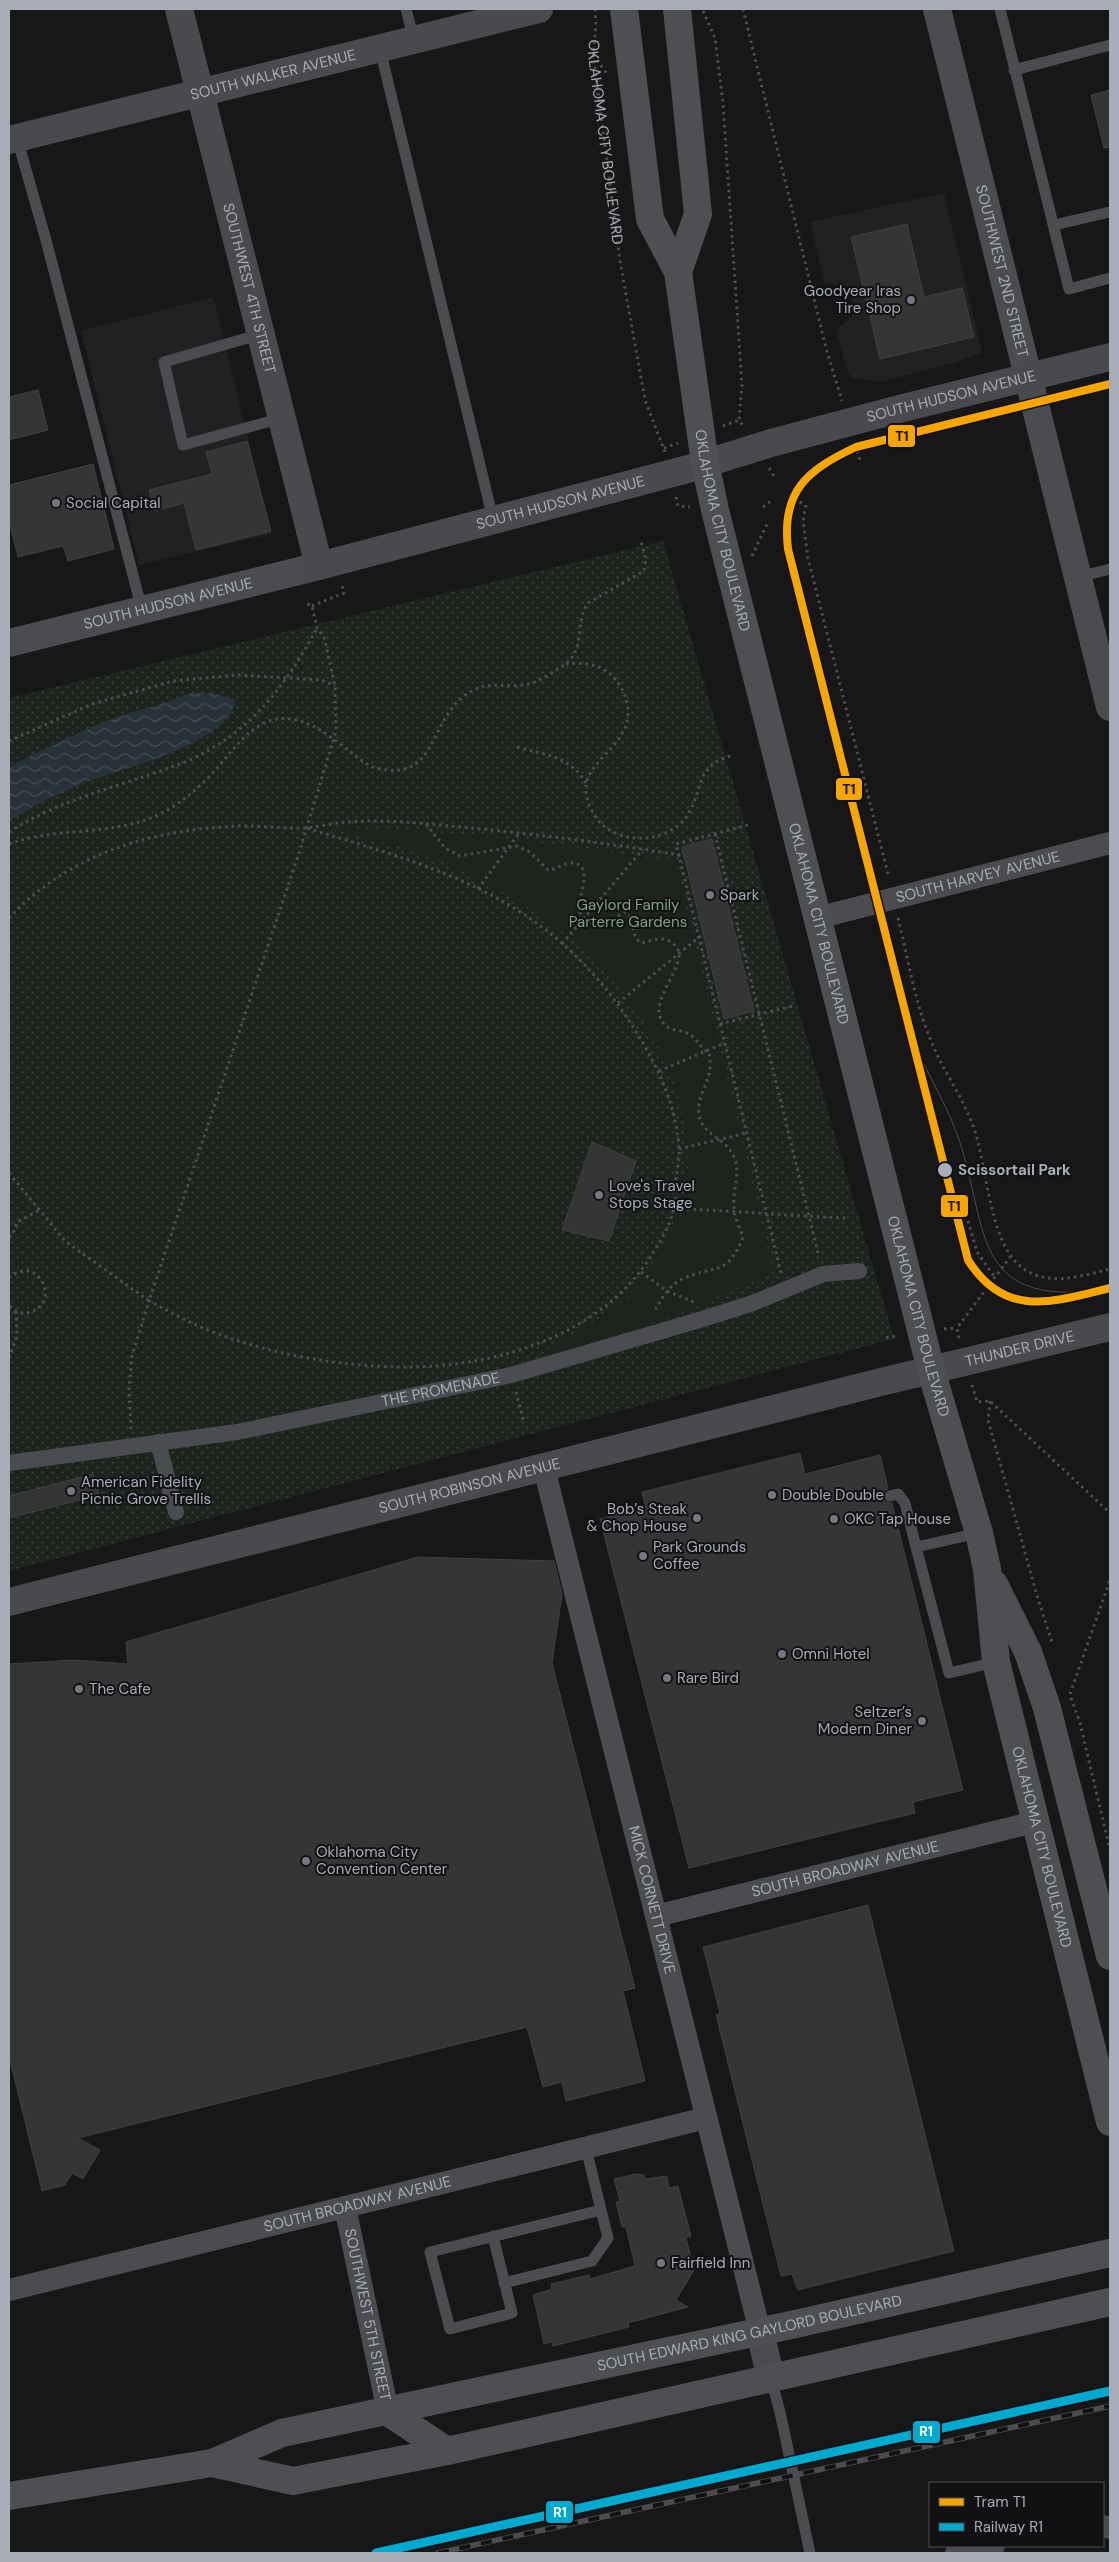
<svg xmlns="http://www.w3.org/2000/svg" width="1119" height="2562" viewBox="0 0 1119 2562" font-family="'DM Sans',sans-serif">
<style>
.built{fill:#212123}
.park{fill:url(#park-dots)}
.garden{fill:#1d241e}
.water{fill:url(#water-waves)}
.building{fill:#353536;stroke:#3f4043}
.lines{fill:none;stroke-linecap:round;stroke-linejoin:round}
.path{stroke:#4d4e52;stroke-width:3;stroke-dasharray:2.5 4;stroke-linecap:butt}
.service{stroke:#4b4c50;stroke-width:11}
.pedestrian{stroke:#4b4c50;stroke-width:16}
.minor{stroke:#4b4c50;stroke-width:22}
.tertiary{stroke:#4b4c50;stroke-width:28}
.secondary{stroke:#4a4a4e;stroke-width:28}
.primary{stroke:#4d4f52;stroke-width:28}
.tram{stroke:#4b4c4f;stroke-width:1}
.rail-casing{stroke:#4b4c4f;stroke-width:5.5}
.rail{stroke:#111113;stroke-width:4;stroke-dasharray:11;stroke-linecap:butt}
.rail-1-casing{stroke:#111113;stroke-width:12}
.rail-1{stroke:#00a9ce;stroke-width:9}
.tram-1-casing{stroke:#111113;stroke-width:11}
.tram-1{stroke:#f7a600;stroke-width:8}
.poi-dot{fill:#757880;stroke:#111113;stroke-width:2}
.stop-dot{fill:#a8adb8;stroke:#111113;stroke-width:2}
.labels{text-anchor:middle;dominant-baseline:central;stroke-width:4;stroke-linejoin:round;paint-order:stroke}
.street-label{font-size:15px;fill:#a8adb8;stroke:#111113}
.poi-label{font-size:15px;fill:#a8adb8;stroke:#111113;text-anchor:start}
.park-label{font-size:15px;fill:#7fa381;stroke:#111113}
.stop-label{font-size:15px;font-weight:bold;fill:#a8adb8;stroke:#111113;text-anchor:start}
.line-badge{stroke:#111113;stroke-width:2}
.badge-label{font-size:14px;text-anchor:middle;font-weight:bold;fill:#fff}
.pale-badge-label{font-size:14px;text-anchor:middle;font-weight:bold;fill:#111}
</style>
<defs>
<pattern id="park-dots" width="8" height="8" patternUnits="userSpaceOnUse" patternTransform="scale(1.25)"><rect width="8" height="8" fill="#1d241e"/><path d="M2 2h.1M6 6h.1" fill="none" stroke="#3b413d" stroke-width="1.8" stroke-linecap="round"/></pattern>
<pattern id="water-waves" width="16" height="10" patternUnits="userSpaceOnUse" patternTransform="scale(1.25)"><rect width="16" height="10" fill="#2a3239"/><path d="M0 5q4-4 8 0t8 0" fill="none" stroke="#464d54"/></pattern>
</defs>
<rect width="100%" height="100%" fill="#171717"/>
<path class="built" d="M944,193L982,352L957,362L880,382L853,378L848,373L836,330L855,313L849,287L825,283L810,222Z
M213,297L272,534L139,565L81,331Z"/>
<path class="park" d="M663,541L894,1339L9,1571V698Z"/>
<path class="garden" d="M324,827C442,829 559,843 676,862L773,1272L678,1314L547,1358L548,1347C576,1332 610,1316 633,1292C646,1277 655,1260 664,1243C672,1227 681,1210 685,1192C704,1088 630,981 550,922C522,902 489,884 459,869C418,849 368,839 324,827Z"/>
<path class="water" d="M191,693H212L235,700C229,745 121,768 84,783C58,793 33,806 9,821V767C41,750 73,735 107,721C135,710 164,705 191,693Z"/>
<path class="building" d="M1110,90V147L1104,148L1091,95Z
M907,224L924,297L962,288L974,337L880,359L851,237Z
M38,390L48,430L9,440V397Z
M247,441L271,531L196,550L184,503L155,511L149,490L212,474L206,452Z
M93,464L114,549L68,561L63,546L18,557L9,521V485Z
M712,839L754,1011L724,1019L682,847Z
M592,1142L636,1161L609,1241L562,1230Z
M800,1453L805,1474L880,1455L888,1489L884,1491L883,1497L885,1502L892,1503L963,1790L913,1802L915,1813L689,1868L600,1519L646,1508L642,1492Z
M93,1474L99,1495L9,1518V1496Z
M418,1557L554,1561L562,1594L552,1663L635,1988L623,1991L645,2081L566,2101L562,2082L543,2087L527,2027L78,2138L100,2150L83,2179L72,2173L65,2185L42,2191L9,2056V1664L75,1660L128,1664L126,1642Z
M868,1905L954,2251L798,2290L792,2274L781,2276L716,2015L720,2013L703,1947Z
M636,2174L644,2175L645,2179L667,2176L669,2188L678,2186L691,2236L686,2238L694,2270L676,2300L688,2307L628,2323L629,2327L553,2346L552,2342L544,2344L533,2295L552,2289L551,2284L589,2275L590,2279L635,2266L626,2227H622L616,2202L620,2201L614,2179Z"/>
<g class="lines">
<g class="path">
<path id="s1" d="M595,9L596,25L593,54L620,261L645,400L665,452"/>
<path d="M743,9L826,348L842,401"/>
<path d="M703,11L715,38L723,103L742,385L739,420L744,427"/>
<path d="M593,55L607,74"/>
<path d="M723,426L739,420"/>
<path d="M855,445L860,460"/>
<path d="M664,448L678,443"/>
<path d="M769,468L774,476"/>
<path d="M788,496L802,503"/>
<path d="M676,497L678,506L690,507"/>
<path d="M806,505L803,521L808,558L889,878"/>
<path d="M763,507L772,500"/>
<path d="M752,556L767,524"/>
<path d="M312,606L344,593L342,585"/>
<path d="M566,664C576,663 586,663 596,666C619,673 635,705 625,728C611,760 567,771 595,816C613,844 659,845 682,822C705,798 691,766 731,756"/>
<path d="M9,741L92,704L173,681L237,675L322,680L335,686"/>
<path d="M517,747C546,755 571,756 587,785"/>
<path d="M426,824L445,848L460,856L517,846L530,852L548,870C556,870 562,864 570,863C597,862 577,898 579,909C580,916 586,920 591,924H604L625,912C637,920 629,935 641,943C648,942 654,939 660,939C664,939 667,940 671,942C699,959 641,1001 665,1025C671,1031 682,1030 689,1034C697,1038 701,1050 709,1052C715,1082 696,1091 699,1115C702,1134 725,1138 733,1155C742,1172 732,1189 734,1208C734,1217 740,1228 743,1237C727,1278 714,1264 682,1279C670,1285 663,1297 656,1308V1313"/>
<path d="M748,825L676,844L781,1273"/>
<path d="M9,832C64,797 126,785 185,762C250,734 285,687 317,628"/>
<path d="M715,834L819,1257"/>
<path d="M9,844C58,826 112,837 160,814C178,805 194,792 208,778C227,759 245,728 272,720C303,712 331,737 353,754C360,759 368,766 376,768C436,783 429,723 463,697C486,679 499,688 524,685C536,683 545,677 555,671C560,668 566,664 570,660C584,644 576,619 588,603L644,571L646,560L641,541"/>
<path d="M478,889L519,833"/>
<path d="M9,918C70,854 147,831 234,826C257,825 282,829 305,828C319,827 333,823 347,822C388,819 430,824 471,828C543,835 614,844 685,856"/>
<path d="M898,918C908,957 914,999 929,1036C941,1068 962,1095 974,1128C987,1166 989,1240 1020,1266C1046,1288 1081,1276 1110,1269"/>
<path d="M562,944L643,849"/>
<path d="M618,1003L703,934"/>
<path d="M720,1024L793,1006"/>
<path d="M659,1071L725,1043"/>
<path d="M679,1149L747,1133"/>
<path d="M9,1173L65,1241L149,1301L300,850L336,731L335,686L324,637L317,628L312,606L306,603"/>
<path d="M674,1209C731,1210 788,1216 846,1218"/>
<path d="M968,1221L977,1252L994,1276"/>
<path d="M9,1237L13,1234L17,1222L38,1211"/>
<path d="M641,1272L667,1291L694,1302"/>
<path d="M9,1278C38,1252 62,1304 30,1312C22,1315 15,1312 9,1306"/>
<path d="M944,1329L957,1328"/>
<path d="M886,1338L898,1336"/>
<path d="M959,1338L957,1328L1010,1257"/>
<path d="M9,1358L17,1336L16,1311"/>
<path d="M972,1385L977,1402L990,1401"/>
<path d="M516,1392L524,1423"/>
<path d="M990,1401L988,1420L1038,1599L1052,1642"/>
<path d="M991,1402L1110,1513"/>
<path d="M131,1429L129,1389L132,1356L149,1301C163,1308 177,1316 192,1323C254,1352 338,1367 406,1367C497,1367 601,1335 651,1256C660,1242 671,1224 674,1207C675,1198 675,1187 676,1178C677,1168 680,1158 679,1148C677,1115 664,1081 648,1052C616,995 577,949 522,913C455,870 381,851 306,828"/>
<path d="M1070,1694L1110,1580"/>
<path d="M1071,1698L1080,1723L1110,1850"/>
</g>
<path class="service" d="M406,9L414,40
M1000,9L1069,289L1110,278
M380,49L493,519
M1014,70L1110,45
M17,138L47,244L142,610
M1054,225L1110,212
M261,334L164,362L183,445L282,418
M1078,577L1110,569
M890,1496L898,1494L905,1503L916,1547
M979,1533L916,1547L949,1673L996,1662
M493,2236L512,2313L450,2329L430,2252L601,2210L586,2148
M504,2283L592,2261L608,2238L601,2210
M771,2379L780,2412L810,2553"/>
<g class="pedestrian">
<path d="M158,1442L176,1512"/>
<path id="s2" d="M9,1463L237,1432L511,1375L696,1321L753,1303L823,1274L859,1271"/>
</g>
<g class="minor">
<path id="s3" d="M817,918L1110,843"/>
<path id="s4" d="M544,1468L760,2332"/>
<path id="s5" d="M656,1916L1034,1822"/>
<path id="s6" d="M345,2207L388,2412"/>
<path id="s7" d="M9,2290L706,2118"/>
<path d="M1103,2526L1110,2528"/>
<path d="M956,2553L994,2546"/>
</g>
<g class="tertiary">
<path id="s8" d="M937,9L1110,707"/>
<path id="s9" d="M9,643L319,566"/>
<path d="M760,2332L771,2379"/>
</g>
<g class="secondary">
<path id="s10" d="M179,9L319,566L688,469L771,443L899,409L1110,357"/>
<path id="s11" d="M9,140L539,9"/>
<path id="s12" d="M9,1602L881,1382L1110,1327"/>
</g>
<g class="primary">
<path id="s13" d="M624,9L650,219L678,272L705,463L715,510L931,1370L979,1533L987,1569L996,1662L1110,2122"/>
<path d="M677,9L698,214L678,272"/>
<path d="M994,1584L1028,1652L1047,1708L1110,1956"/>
<path d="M388,2412L447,2451"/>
<path d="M212,2463L293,2481L447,2451L1110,2302"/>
<path id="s14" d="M9,2496L212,2463L282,2433L791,2325L1110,2253"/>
</g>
<path class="tram" d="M909,1031C922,1066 944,1098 957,1134C990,1225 967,1307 1101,1290"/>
<g class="rail-casing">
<path id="rail" d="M438,2553L1110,2406"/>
</g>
<use href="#rail" class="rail"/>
<g class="rail-1-casing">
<path id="rail-1" d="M376,2553L1110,2391"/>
</g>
<use href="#rail-1" class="rail-1"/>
<g class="tram-1-casing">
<path id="tram-1" d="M1110,384L856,447C807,470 781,491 788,549L968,1260C1005,1319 1053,1302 1110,1288"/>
</g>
<use href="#tram-1" class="tram-1"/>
</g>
<g class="poi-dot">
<circle cx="911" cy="300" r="5"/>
<circle cx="56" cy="503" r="5"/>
<circle cx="710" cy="895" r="5"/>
<circle cx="599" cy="1195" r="5"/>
<circle cx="71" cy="1491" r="5"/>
<circle cx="772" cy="1495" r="5"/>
<circle cx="697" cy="1518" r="5"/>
<circle cx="834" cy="1519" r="5"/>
<circle cx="643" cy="1556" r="5"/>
<circle cx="782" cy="1654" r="5"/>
<circle cx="667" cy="1678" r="5"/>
<circle cx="79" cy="1689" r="5"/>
<circle cx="922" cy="1721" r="5"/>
<circle cx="306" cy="1861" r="5"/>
<circle cx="661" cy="2263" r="5"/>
</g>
<circle class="stop-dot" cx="945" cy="1170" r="8"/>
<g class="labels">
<g class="street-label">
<text stroke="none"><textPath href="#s11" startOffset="272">SOUTH WALKER AVENUE</textPath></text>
<text stroke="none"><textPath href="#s1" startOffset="134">OKLAHOMA CITY BOULEVARD</textPath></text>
<text stroke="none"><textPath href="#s8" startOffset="270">SOUTHWEST 2ND STREET</textPath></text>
<text stroke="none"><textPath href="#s10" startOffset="288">SOUTHWEST 4TH STREET</textPath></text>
<text stroke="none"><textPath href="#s10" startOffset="1229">SOUTH HUDSON AVENUE</textPath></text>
<text stroke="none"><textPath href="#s10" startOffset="824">SOUTH HUDSON AVENUE</textPath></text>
<text stroke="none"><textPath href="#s13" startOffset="534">OKLAHOMA CITY BOULEVARD</textPath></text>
<text stroke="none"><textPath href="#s9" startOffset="164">SOUTH HUDSON AVENUE</textPath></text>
<text stroke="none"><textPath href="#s3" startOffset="166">SOUTH HARVEY AVENUE</textPath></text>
<text stroke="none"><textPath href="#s13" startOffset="939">OKLAHOMA CITY BOULEVARD</textPath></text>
<text stroke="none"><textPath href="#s13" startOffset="1344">OKLAHOMA CITY BOULEVARD</textPath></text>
<text stroke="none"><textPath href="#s12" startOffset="1042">THUNDER DRIVE</textPath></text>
<text stroke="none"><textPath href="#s2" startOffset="438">THE PROMENADE</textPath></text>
<text stroke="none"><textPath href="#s12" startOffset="475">SOUTH ROBINSON AVENUE</textPath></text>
<text stroke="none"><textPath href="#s13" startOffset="1890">OKLAHOMA CITY BOULEVARD</textPath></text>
<text stroke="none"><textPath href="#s5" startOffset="195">SOUTH BROADWAY AVENUE</textPath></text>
<text stroke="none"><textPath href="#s4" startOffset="445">MICK CORNETT DRIVE</textPath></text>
<text stroke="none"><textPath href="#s7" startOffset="359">SOUTH BROADWAY AVENUE</textPath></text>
<text stroke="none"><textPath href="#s6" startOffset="110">SOUTHWEST 5TH STREET</textPath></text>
<text stroke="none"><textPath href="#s14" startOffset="760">SOUTH EDWARD KING GAYLORD BOULEVARD</textPath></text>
</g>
<g class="poi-label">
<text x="901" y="291" text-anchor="end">Goodyear Iras<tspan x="901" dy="17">Tire Shop</tspan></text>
<text x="66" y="503">Social Capital</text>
<text x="720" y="895">Spark</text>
<text x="609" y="1186">Love's Travel<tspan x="609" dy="17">Stops Stage</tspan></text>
<text x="81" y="1482">American Fidelity<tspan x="81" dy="17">Picnic Grove Trellis</tspan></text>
<text x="782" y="1495">Double Double</text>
<text x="687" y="1509" text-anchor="end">Bob’s Steak<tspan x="687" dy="17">&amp; Chop House</tspan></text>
<text x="844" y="1519">OKC Tap House</text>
<text x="653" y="1547">Park Grounds<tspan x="653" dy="17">Coffee</tspan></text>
<text x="792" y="1654">Omni Hotel</text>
<text x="677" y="1678">Rare Bird</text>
<text x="89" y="1689">The Cafe</text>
<text x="912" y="1712" text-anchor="end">Seltzer’s<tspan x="912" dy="17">Modern Diner</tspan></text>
<text x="316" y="1852">Oklahoma City<tspan x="316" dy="17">Convention Center</tspan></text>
<text x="671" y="2263">Fairfield Inn</text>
</g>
<g class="park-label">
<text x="628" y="905">Gaylord Family<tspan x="628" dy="17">Parterre Gardens</tspan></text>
</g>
<g class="stop-label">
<text x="958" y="1170">Scissortail Park</text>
</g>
</g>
<g class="line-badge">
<rect x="887" y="424" width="29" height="24" rx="5" fill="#f7a600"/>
<rect x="835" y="777" width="28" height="24" rx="5" fill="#f7a600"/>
<rect x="940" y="1194" width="29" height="24" rx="5" fill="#f7a600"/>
<rect x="912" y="2420" width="29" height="24" rx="5" fill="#00a9ce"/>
<rect x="545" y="2500" width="29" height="24" rx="5" fill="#00a9ce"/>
</g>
<g class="badge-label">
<text x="926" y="2436">R1</text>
<text x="560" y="2517">R1</text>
</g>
<g class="pale-badge-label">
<text x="902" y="441">T1</text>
<text x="849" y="794">T1</text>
<text x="954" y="1211">T1</text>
</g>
<rect width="1119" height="2562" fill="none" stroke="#a8adb8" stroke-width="20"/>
<rect x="929" y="2482" width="175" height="65" fill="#111113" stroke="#4d4f55"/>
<rect x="939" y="2498" width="25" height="8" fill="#f7a600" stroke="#4d4f55"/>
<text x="974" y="2507" font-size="15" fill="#a8adb8">Tram T1</text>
<rect x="939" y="2523" width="25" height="8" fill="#00a9ce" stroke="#4d4f55"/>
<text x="974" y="2532" font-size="15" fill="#a8adb8">Railway R1</text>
</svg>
